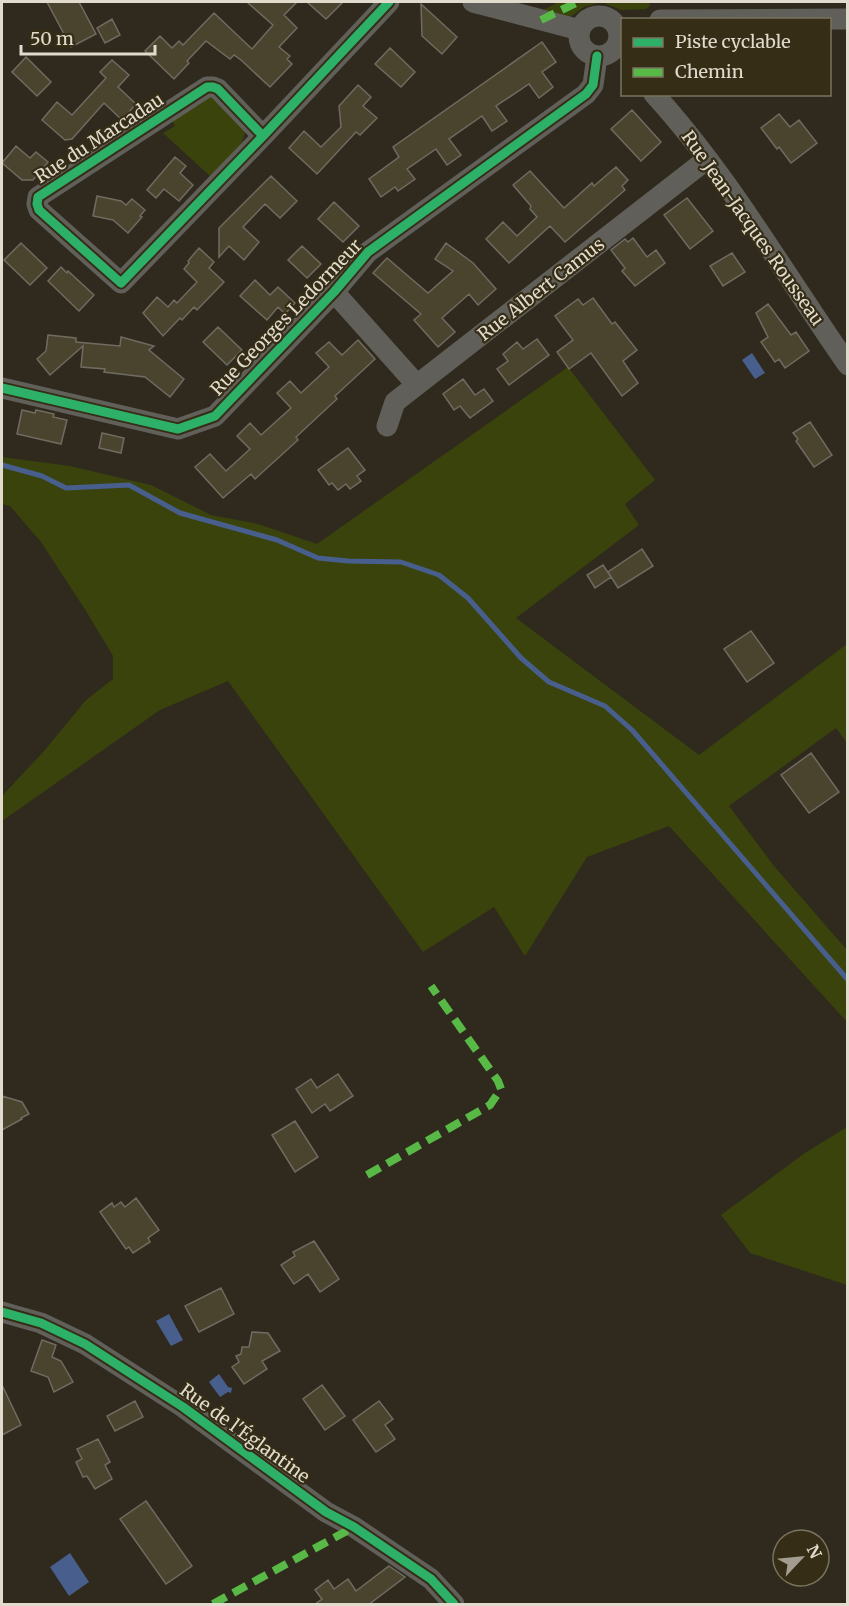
<svg xmlns="http://www.w3.org/2000/svg" width="849" height="1606" viewBox="0 0 849 1606" font-family="Merriweather,serif">
<style>
.green{fill:#3a430b}
.water{fill:#485f8e}
.lines{fill:none;stroke-linecap:round;stroke-linejoin:round}
.stream{stroke:#485f8e;stroke-width:5}
.building{fill:#4a442f;stroke:#6f6b60;stroke-width:1.5}
.street{stroke:#605f59;stroke-width:21}
.quiet{stroke:#58b947;stroke-width:8;stroke-dasharray:15 8;stroke-linecap:butt}
.cycleway-casing{stroke:#362d16;stroke-width:13}
.cycleway{stroke:#2db169;stroke-width:9}
.labels{text-anchor:middle;dominant-baseline:central;stroke-width:4.5;stroke-linejoin:round;paint-order:stroke}
.street-label{font-size:18px;fill:#e1dbcd;stroke:#362d16}
</style>
<rect width="100%" height="100%" fill="#2f2a1d"/>
<path class="green" d="M559,2H649L650,6L646,9L621,10L602,2L584,7L570,17L541,11Z
M209,97H214L245,130C246,147 221,164 210,176L163,133L175,126L172,120Z
M568,367L655,480L625,504L639,525L516,618L699,755L847,644V743L836,728L729,806L774,866L847,950V1022L669,826L587,857L525,956L494,907L423,952L228,681L160,710L2,821V796L44,751L86,700L113,679V656L86,611L41,542L10,506L2,504V457L70,466L151,485L211,515L258,524L317,544Z
M847,1127V1285L750,1253L721,1215L805,1153Z"/>
<path class="water" d="M752,353L765,373L755,379L742,360Z
M169,1314L183,1340L171,1346L156,1321Z
M219,1374L228,1387L232,1388L231,1393L228,1392L220,1397L209,1382Z
M70,1553L89,1582L69,1596L50,1567Z"/>
<g class="lines">
<path class="stream" d="M2,465L42,476L66,488L129,485L180,513L277,540L318,558L348,561L401,562L439,575L468,598L521,658L549,682L605,706L632,730L848,980"/>
</g>
<path class="building" d="M47,2H79L96,34L71,47Z
M247,2H297L284,15L297,28L279,47L290,56L287,59L292,64L270,87L241,60L234,55L230,59L206,41L187,61L189,63L174,79L145,51L160,36L172,48L179,41L183,45L214,13L252,49L273,25Z
M307,2H343L326,19Z
M421,4L457,37L442,54L422,36Z
M112,19L120,35L105,43L97,28Z
M542,42L556,62L542,72L553,87L539,98L529,84L496,106L507,121L492,131L482,116L449,139L461,155L447,165L436,149L407,169L415,179L398,191L395,187L381,197L369,179L399,157L393,147Z
M390,48L415,72L401,87L375,64Z
M26,57L51,82L37,96L12,72Z
M112,60L129,75L118,87L136,104L122,120L104,103L72,139L65,140L42,120L57,102L72,115L106,78L100,72Z
M358,85L371,97L363,106L377,118L360,135L356,132L317,174L289,148L304,131L321,147L341,127L339,106Z
M632,110L661,142L641,161L611,129Z
M779,114L790,127L799,120L817,143L791,163L779,147L777,149L761,128Z
M16,146L30,158L36,152L48,162L33,180H22L2,163Z
M175,157L186,166L180,173L193,185L179,201L164,189L156,198L147,190Z
M616,167L628,180L622,186L625,190L565,242L550,226L509,263L486,239L503,222L517,236L537,217L530,209L531,206L513,185L530,171L564,208L592,183L594,186Z
M271,176L297,201L280,218L265,204L243,227L259,242L244,260L229,246L219,257V228Z
M97,196L121,201L126,205L132,199L145,210L140,216L142,217L128,233L113,220L93,216Z
M687,198L713,231L690,249L664,215Z
M334,202L359,226L343,242L318,219Z
M633,238L647,257L656,250L665,263L635,286L622,271L625,268L611,250L625,239L628,242Z
M21,243L47,268L30,285L4,260Z
M446,243L473,263L496,289L478,305L469,294L442,318L455,332L438,347L414,320L421,314L373,273L387,258L428,293L453,271L435,259Z
M302,246L321,264L307,278L288,260Z
M199,248L214,262L209,268L224,282L197,310L194,307L182,320L180,318L163,336L143,313L157,297L168,307L174,300L177,303L197,282L184,269L189,263L188,261Z
M732,253L745,272L723,286L710,266Z
M61,267L67,273L68,271L94,295L79,311L48,281Z
M255,280L270,295L278,287L295,303L285,314L278,307L267,320L240,296Z
M593,298L612,324L615,322L637,350L623,361L638,383L622,396L591,353L569,369L557,352L573,340L555,316L578,299L583,305Z
M768,304L791,335L796,332L809,351L785,368L779,359L775,362L761,342L768,337L756,313Z
M218,327L242,350L227,365L203,342Z
M48,335L76,338V342L120,346L121,337L154,346L149,350L184,379L170,397L145,377L104,372L105,369L81,367L83,346L50,375L37,359L46,351Z
M537,339L549,355L509,385L497,369L508,361L503,354L517,342L523,349Z
M358,340L375,359L335,396L337,399L296,437L298,440L255,479L251,474L223,498L195,467L210,454L226,471L250,449L237,436L250,423L261,435L291,408L277,393L290,381L301,393L329,367L316,353L329,342L342,355Z
M463,379L475,395L484,389L493,401L470,418L460,406L454,410L443,394Z
M22,410L35,413L36,410L54,414L53,417L67,420L61,444L17,434Z
M810,422L832,455L814,467L796,441L798,439L793,433Z
M102,433L124,438L121,453L99,448Z
M348,448L365,470L357,476L361,481L350,489L346,484L338,490L332,483L329,485L318,470Z
M642,549L653,566L618,588L608,572Z
M603,565L611,577L595,588L587,575Z
M751,631L774,663L747,682L724,649Z
M811,753L839,792L809,813L781,775Z
M338,1074L353,1096L330,1111L325,1104L312,1113L296,1089L311,1079L317,1088Z
M2,1096L22,1102L29,1114L21,1118L22,1119L2,1130Z
M295,1121L318,1157L295,1172L272,1135Z
M136,1198L159,1230L148,1238L150,1242L133,1253L129,1247L126,1249L100,1212L112,1203L114,1207L121,1202L125,1207Z
M314,1241L339,1279L320,1292L308,1274L294,1284L281,1265L295,1256L293,1252Z
M221,1288L234,1314L199,1332L185,1306Z
M252,1332L268,1333L280,1351L262,1361L267,1369L244,1384L232,1367L239,1362L236,1356L241,1354L242,1347H249Z
M42,1340L56,1345L52,1357L61,1361L73,1382L54,1392L48,1377L31,1371Z
M2,1385L21,1425L2,1435Z
M322,1385L345,1416L325,1430L303,1399Z
M135,1401L143,1417L115,1431L107,1416Z
M379,1401L393,1419L385,1425L395,1439L376,1452L353,1420Z
M98,1439L110,1462L105,1465L112,1479L95,1489L87,1476L83,1477L76,1462L82,1459L77,1449Z
M146,1501L192,1566L166,1584L120,1519Z
M389,1566L405,1577L368,1605H314L322,1599L315,1590L328,1580L334,1589L348,1579L356,1591Z"/>
<g class="lines">
<path class="street" d="M473,2L580,30
M579 36a20 20 0 1 1 40 0a20 20 0 1 1-40 0Z
M660,20L848,19
M654,94C728,175 785,275 848,365
M263,136L218,89L213,87H207L38,197L37,204L39,210L121,283L263,136L389,2
M334,292L417,385
M2,388L178,429L215,416L334,292L368,252L586,94L593,85L597,56
M387,426L395,402L706,160
M2,1312L41,1323L85,1344L183,1407L326,1512L354,1527L431,1579L454,1604"/>
<path class="quiet" d="M541,20L578,2
M367,1175L490,1105L501,1089L498,1081L431,986
M213,1604L354,1527"/>
<g class="cycleway-casing">
<path id="cycleway" d="M263,136L218,89L213,87H207L38,197L37,204L39,210L121,283L263,136L389,2
M2,388L178,429L215,416L334,292L368,252L586,94L593,85L597,56
M2,1312L41,1323L85,1344L183,1407L326,1512L354,1527L431,1579L454,1604"/>
</g>
<use href="#cycleway" class="cycleway"/>
</g>
<g class="labels">
<g class="street-label">
<text transform="translate(99 138) rotate(-33)">Rue du Marcadau</text>
<text transform="translate(753 228) rotate(55)">Rue Jean-Jacques Rousseau</text>
<text transform="translate(541 289) rotate(-38)">Rue Albert Camus</text>
<text transform="translate(286 317) rotate(-46)">Rue Georges Ledormeur</text>
<text transform="translate(245 1433) rotate(36)">Rue de l'Églantine</text>
</g>
</g>
<rect width="849" height="1606" fill="none" stroke="#e1dbcd" stroke-width="6"/>
<rect x="621" y="18" width="210" height="78" fill="#362d16" stroke="#7a735f" stroke-width="1.5"/>
<rect x="633" y="38" width="30" height="9" fill="#2db169" stroke="#7a735f" stroke-width="1.5"/>
<text x="675" y="48" font-size="18" fill="#e1dbcd">Piste cyclable</text>
<rect x="633" y="68" width="30" height="9" fill="#58b947" stroke="#7a735f" stroke-width="1.5"/>
<text x="675" y="78" font-size="18" fill="#e1dbcd">Chemin</text>
<g transform="translate(801 1558) rotate(64)"><circle r="28" fill="#362d16" stroke="#7a735f" stroke-width="1.5"/>
<path d="M0-4.5L10 22L0 15L-10 22Z" fill="#a39d8f"/>
<text y="-9" font-size="16" font-weight="bold" text-anchor="middle" fill="#e1dbcd">N</text>
</g>
<path d="M21 45v9h134v-9" fill="none" stroke="#e1dbcd" stroke-width="3"/>
<text x="30" y="45" font-size="18" fill="#e1dbcd" stroke="#362d16" stroke-width="4.5" paint-order="stroke">50 m</text>
</svg>
